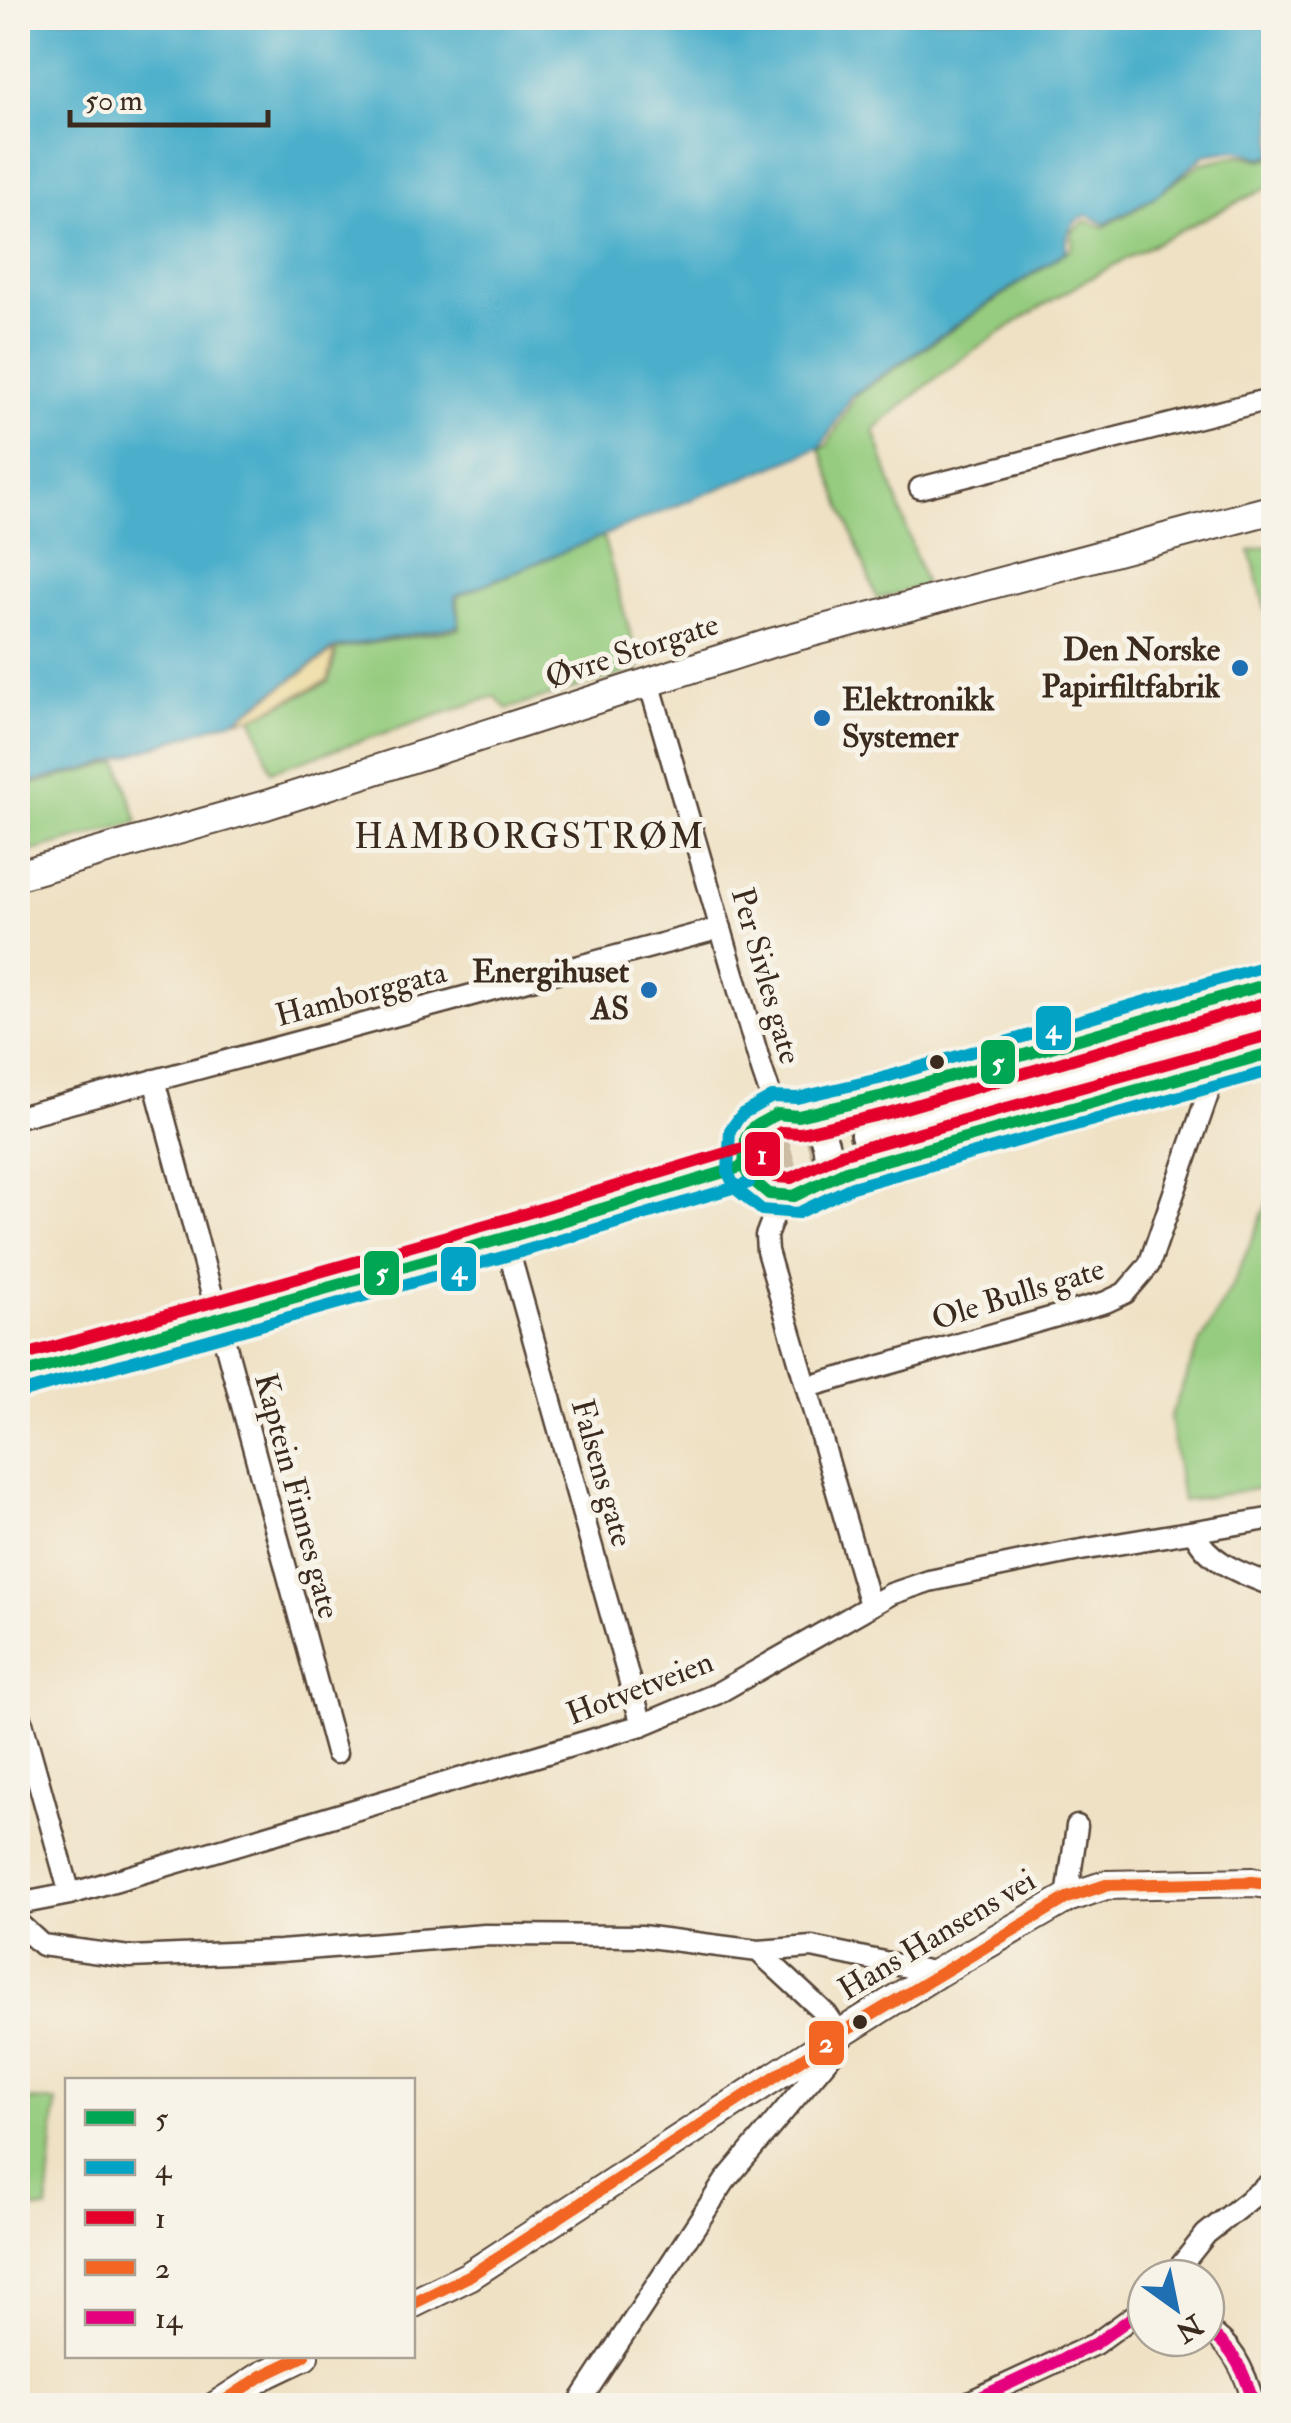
<svg xmlns="http://www.w3.org/2000/svg" width="1291" height="2423" viewBox="0 0 1291 2423" font-family="'IM FELL Double Pica',serif">
<style>
.green{fill:#95cc7f;stroke:#687b4e;stroke-width:2.5}
.sand{fill:#eeda9e;stroke:#94825e;stroke-width:2.5}
.water{fill:#4cafcb;stroke:#446c74;stroke-width:2.5}
.lines{fill:none;stroke-linecap:round;stroke-linejoin:round}
.primary-tunnel{stroke:#cbbca3;stroke-width:32;stroke-dasharray:32 16;stroke-linecap:butt}
.minor-casing{stroke:#564537;stroke-width:25}
.tertiary-casing{stroke:#564537;stroke-width:30}
.secondary-casing{stroke:#564537;stroke-width:32}
.primary-casing{stroke:#564537;stroke-width:38}
.minor{stroke:#fff;stroke-width:20}
.tertiary{stroke:#fff;stroke-width:25}
.secondary{stroke:#fff;stroke-width:28}
.primary{stroke:#fff;stroke-width:32}
.bus-1-casing{stroke:#f7f3e8;stroke-width:20}
.bus-2-casing{stroke:#f7f3e8;stroke-width:20}
.bus-3-casing{stroke:#f7f3e8;stroke-width:20}
.bus-4-casing{stroke:#f7f3e8;stroke-width:20}
.bus-5-casing{stroke:#f7f3e8;stroke-width:20}
.bus-1{stroke:#00a651;stroke-width:12}
.bus-2{stroke:#03a3c5;stroke-width:12}
.bus-3{stroke:#e4002b;stroke-width:12}
.bus-4{stroke:#f26522;stroke-width:12}
.bus-5{stroke:#e5007d;stroke-width:12}
.poi-dot{fill:#1f6fb2;stroke:#f7f3e8;stroke-width:4}
.bus-dot{fill:#3b2a1e;stroke:#f7f3e8;stroke-width:4}
.labels{text-anchor:middle;dominant-baseline:central;stroke-width:10;stroke-linejoin:round;paint-order:stroke}
.poi-label{font-size:32px;font-weight:bold;fill:#3b2a1e;stroke:#f7f3e8;text-anchor:end}
.street-label{font-size:32px;fill:#3b2a1e;stroke:#f7f3e8}
.neighbourhood-label{font-size:35px;letter-spacing:2.5px;fill:#3b2a1e;stroke:#f7f3e8}
.line-badge{stroke:#f7f3e8;stroke-width:4}
.badge-label{font-size:28px;text-anchor:middle;font-weight:bold;fill:#fff}
</style>
<rect width="100%" height="100%" fill="#f7f3e8"/>
<filter id="ink" filterUnits="userSpaceOnUse"><feTurbulence type="fractalNoise" baseFrequency=".01" numOctaves="2"/><feDisplacementMap in="SourceGraphic" scale="20" xChannelSelector="R" yChannelSelector="G"/><feConvolveMatrix kernelMatrix="1 2 1 2 8 2 1 2 1" color-interpolation-filters="sRGB"/></filter>
<filter id="wash" filterUnits="userSpaceOnUse"><feTurbulence type="fractalNoise" baseFrequency=".0048" numOctaves="4" result="noise"/><feDisplacementMap in="SourceGraphic" scale="40" xChannelSelector="R" yChannelSelector="G"/><feGaussianBlur stdDeviation="2.25" result="paint"/><feColorMatrix in="noise" values="0 0 0 0 0 0 0 0 0 0 0 0 0 0 0 0 0 1.4 0 .05"/><feComposite in="paint" operator="in"/></filter>
<g filter="url(#wash)">
<rect width="100%" height="100%" fill="#efe1c4"/>
<path class="green" d="M1239,155L1263,160L1273,157V185C1132,253 991,323 874,430L925,585L877,599L820,449L827,446L856,395L1072,248L1073,230L1085,221L1104,227L1142,206L1202,163Z
M603,536L640,669L507,709L495,696L271,771L253,718L329,682L337,649L460,629L458,596Z
M1273,545H1274L1273,637L1250,551Z
M119,762L138,822L18,855V788Z
M1273,1189V1486L1182,1501L1170,1418L1197,1349L1235,1280Z
M18,2099L56,2102L47,2210L18,2208Z"/>
<path class="sand" d="M335,650L328,680L253,717L236,720Z"/>
<path class="water" d="M18,18H1273V154L1262,158L1237,150L1205,155L1157,195L1105,224L1088,215C1069,220 1067,234 1066,251L851,396L821,447L455,596L459,626L335,648L236,719L98,766L18,785Z"/>
</g>
<g filter="url(#ink)">
<g class="lines">
<path class="primary-tunnel" d="M716,1176L867,1134"/>
<g class="minor-casing">
<path id="minor" d="M920,488L1274,398
M649,682L762,1070L777,1114
M154,1080L336,1753
M18,1117L721,928
M781,1197L766,1236L767,1251L870,1605
M505,1238L642,1725
M808,1387L1106,1302L1125,1293L1149,1265L1217,1068
M1194,1532C1208,1563 1243,1574 1274,1586
M18,1708L70,1894
M1067,1898L1077,1826
M18,1904L70,1894L642,1725L716,1694L891,1594L929,1581L1075,1551L1274,1518
M18,1923L42,1945L129,1957L280,1951L485,1935L641,1936L758,1951L812,1947L937,1973
M1171,2278L1206,2234L1274,2180
M1206,2329C1233,2344 1247,2376 1254,2406
M577,2406L725,2181L837,2048L840,2034L827,2015L758,1951
M960,2406L1095,2344L1146,2307"/>
</g>
<g class="tertiary-casing">
<path id="tertiary" d="M743 1155a42 42 0 1 1 84 0a42 42 0 1 1-84 0Z
M798,1116L883,1096L1274,982
M816,1183L846,1171L1274,1052
M18,1375L512,1236L744,1166"/>
</g>
<g class="secondary-casing">
<path id="secondary" d="M18,875L266,805L771,643L1274,509
M412,2304L469,2276L840,2034L937,1973L1067,1898L1106,1885L1253,1882L1274,1885
M216,2406L262,2376L304,2356"/>
</g>
<g class="primary-casing">
<path id="primary" d="M867,1134L1274,1019"/>
</g>
<use href="#minor" class="minor"/>
<use href="#tertiary" class="tertiary"/>
<use href="#secondary" class="secondary"/>
<use href="#primary" class="primary"/>
<g class="bus-1-casing">
<path id="bus-1" d="M1274,982L883,1096L798,1116L777,1114L753,1127L746,1138L744,1166L749,1177L769,1194L794,1196L846,1171L1274,1052
M18,1375L512,1236L744,1166"/>
</g>
<g class="bus-2-casing">
<path id="bus-2" d="M1269,965L879,1079L797,1098L772,1097L742,1114L730,1130L728,1173L736,1189L762,1210L798,1213L852,1187L1274,1070
M23,1392L517,1253L749,1183"/>
</g>
<g class="bus-3-casing">
<path id="bus-3" d="M1269,1035L841,1154L791,1178L776,1177L762,1163L763,1144L781,1132L800,1133L888,1113L1274,1000
M18,1357L507,1219L739,1149"/>
</g>
<g class="bus-4-casing">
<path id="bus-4" d="M412,2304L469,2276L840,2034L1067,1898L1106,1885L1253,1882L1274,1885
M217,2406L262,2376L304,2356"/>
</g>
<g class="bus-5-casing">
<path id="bus-5" d="M1206,2329C1233,2347 1246,2374 1254,2406
M961,2406L1095,2344L1146,2307"/>
</g>
<use href="#bus-1" class="bus-1"/>
<use href="#bus-2" class="bus-2"/>
<use href="#bus-3" class="bus-3"/>
<use href="#bus-4" class="bus-4"/>
<use href="#bus-5" class="bus-5"/>
</g>
</g>
<g class="poi-dot">
<circle cx="1240" cy="668" r="10"/>
<circle cx="822" cy="718" r="10"/>
<circle cx="649" cy="990" r="10"/>
</g>
<g class="bus-dot">
<circle cx="937" cy="1062" r="9"/>
<circle cx="860" cy="2022" r="9"/>
</g>
<g class="labels">
<g class="poi-label">
<text x="1220" y="650">Den Norske<tspan x="1220" dy="37">Papirfiltfabrik</tspan></text>
<text x="842" y="700" text-anchor="start">Elektronikk<tspan x="842" dy="37">Systemer</tspan></text>
<text x="629" y="972">Energihuset<tspan x="629" dy="37">AS</tspan></text>
</g>
<g class="street-label">
<text transform="translate(632 651) rotate(-18)">Øvre Storgate</text>
<text transform="translate(766 976) rotate(74)">Per Sivles gate</text>
<text transform="translate(361 994) rotate(-15)">Hamborggata</text>
<text transform="translate(1018 1294) rotate(-17)">Ole Bulls gate</text>
<text transform="translate(602 1473) rotate(74)">Falsens gate</text>
<text transform="translate(297 1496) rotate(75)">Kaptein Finnes gate</text>
<text transform="translate(640 1688) rotate(-21)">Hotvetveien</text>
<text transform="translate(937 1935) rotate(-31)">Hans Hansens vei</text>
</g>
<g class="neighbourhood-label">
<text x="530" y="837">HAMBORGSTRØM</text>
</g>
</g>
<g class="line-badge">
<rect x="1034" y="1004" width="39" height="48" rx="10" fill="#03a3c5"/>
<rect x="979" y="1038" width="38" height="48" rx="10" fill="#00a651"/>
<rect x="743" y="1130" width="39" height="48" rx="10" fill="#e4002b"/>
<rect x="439" y="1245" width="39" height="48" rx="10" fill="#03a3c5"/>
<rect x="362" y="1249" width="39" height="48" rx="10" fill="#00a651"/>
<rect x="807" y="2019" width="39" height="48" rx="10" fill="#f26522"/>
</g>
<g class="badge-label">
<text x="1053" y="1038">4</text>
<text x="998" y="1072">5</text>
<text x="762" y="1164">1</text>
<text x="459" y="1279">4</text>
<text x="382" y="1282">5</text>
<text x="826" y="2052">2</text>
</g>
<rect width="1291" height="2423" fill="none" stroke="#f7f3e8" stroke-width="60"/>
<rect x="65" y="2078" width="350" height="280" fill="#f7f3e8" stroke="#aca397" stroke-width="2.5"/>
<rect x="85" y="2110" width="50" height="15" fill="#00a651" stroke="#aca397" stroke-width="2.5"/>
<text x="155" y="2128" font-size="30" fill="#3b2a1e">5</text>
<rect x="85" y="2160" width="50" height="15" fill="#03a3c5" stroke="#aca397" stroke-width="2.5"/>
<text x="155" y="2178" font-size="30" fill="#3b2a1e">4</text>
<rect x="85" y="2210" width="50" height="15" fill="#e4002b" stroke="#aca397" stroke-width="2.5"/>
<text x="155" y="2228" font-size="30" fill="#3b2a1e">1</text>
<rect x="85" y="2260" width="50" height="15" fill="#f26522" stroke="#aca397" stroke-width="2.5"/>
<text x="155" y="2278" font-size="30" fill="#3b2a1e">2</text>
<rect x="85" y="2310" width="50" height="15" fill="#e5007d" stroke="#aca397" stroke-width="2.5"/>
<text x="155" y="2328" font-size="30" fill="#3b2a1e">14</text>
<g transform="translate(1176 2308) rotate(147)"><circle r="48" fill="#f7f3e8" stroke="#aca397" stroke-width="2.5"/>
<path d="M0-8L18 38L0 25L-18 38Z" fill="#1f6fb2"/>
<text y="-15" font-size="28" font-weight="bold" text-anchor="middle" fill="#3b2a1e">N</text>
</g>
<path d="M70 110v15h198v-15" fill="none" stroke="#3b2a1e" stroke-width="5"/>
<text x="85" y="110" font-size="30" fill="#3b2a1e" stroke="#f7f3e8" stroke-width="8" paint-order="stroke">50 m</text>
</svg>
